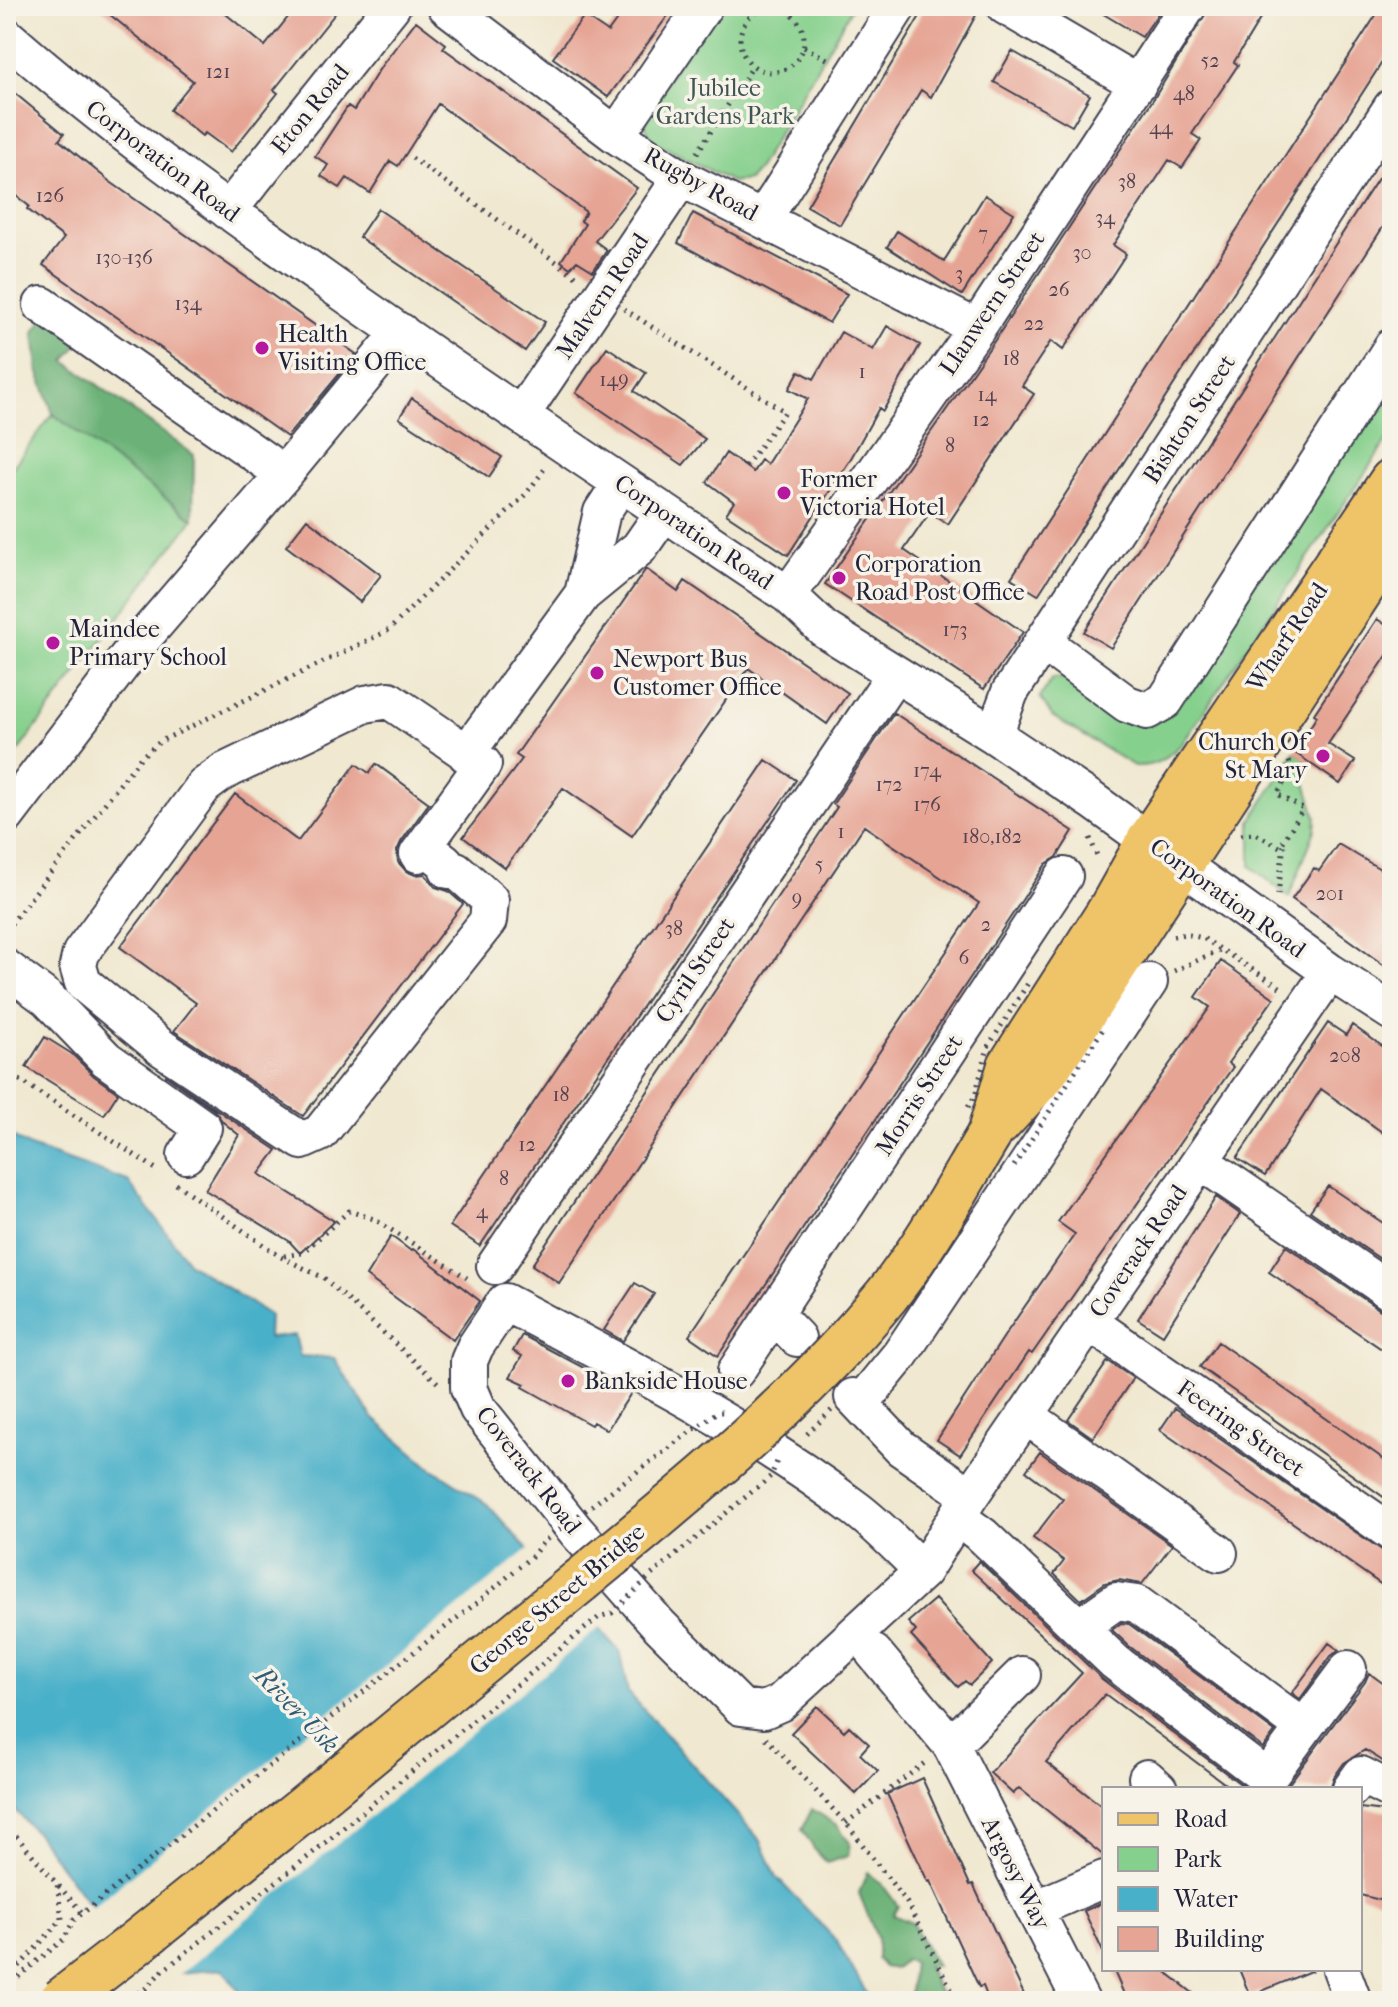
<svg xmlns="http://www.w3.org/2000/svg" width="1398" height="2007" viewBox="0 0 1398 2007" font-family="'IM FELL French Canon',serif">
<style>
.green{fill:#86d08d;stroke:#547964;stroke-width:2}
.forest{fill:#6cb278;stroke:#476a5a;stroke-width:2}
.water{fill:#49b0c9;stroke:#366982;stroke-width:2}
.pier{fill:#f0e8d0}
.building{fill:#e6a494}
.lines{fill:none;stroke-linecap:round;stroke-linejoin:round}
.minor-casing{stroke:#414051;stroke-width:40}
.major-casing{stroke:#414051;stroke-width:48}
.path{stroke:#414051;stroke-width:5;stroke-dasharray:2 6;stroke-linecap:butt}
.minor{stroke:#fff;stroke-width:36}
.major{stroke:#efc469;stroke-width:44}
.major-bridge-casing{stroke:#414051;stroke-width:48;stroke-linecap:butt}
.path-bridge{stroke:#414051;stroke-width:5;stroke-dasharray:2 6;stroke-linecap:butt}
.major-bridge{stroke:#efc469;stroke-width:44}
.poi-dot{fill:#b5179e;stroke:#f7f3e8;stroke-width:3}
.labels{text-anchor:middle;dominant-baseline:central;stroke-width:7;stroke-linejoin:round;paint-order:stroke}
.number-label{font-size:20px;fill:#534251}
.park-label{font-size:24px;fill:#405654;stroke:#f7f3e8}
.street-label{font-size:24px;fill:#22223b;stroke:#f7f3e8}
.poi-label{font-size:24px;fill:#22223b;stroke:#f7f3e8;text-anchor:start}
.water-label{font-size:26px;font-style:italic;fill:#325b74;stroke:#f7f3e8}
</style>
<rect width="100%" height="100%" fill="#f7f3e8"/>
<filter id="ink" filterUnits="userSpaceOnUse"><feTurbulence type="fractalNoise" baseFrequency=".0125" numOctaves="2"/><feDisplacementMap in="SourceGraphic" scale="16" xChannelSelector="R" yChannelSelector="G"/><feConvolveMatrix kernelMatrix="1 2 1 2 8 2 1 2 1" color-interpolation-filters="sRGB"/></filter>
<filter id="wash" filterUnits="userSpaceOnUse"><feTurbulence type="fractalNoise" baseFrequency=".006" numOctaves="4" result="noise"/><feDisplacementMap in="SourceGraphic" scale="32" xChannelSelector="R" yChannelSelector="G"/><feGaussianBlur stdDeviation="1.8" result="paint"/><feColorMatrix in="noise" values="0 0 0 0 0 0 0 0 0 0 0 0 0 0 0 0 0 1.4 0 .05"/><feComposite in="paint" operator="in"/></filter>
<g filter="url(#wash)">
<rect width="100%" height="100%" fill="#f0e8d0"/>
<path class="green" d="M715,6H853L759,167L748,180L732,182L653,141L646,127V112Z
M1392,362V433L1182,744C1166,758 1156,767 1134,766L1052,716L1040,697L1053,678H1070L1142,722Z
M53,414L193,519L6,767V476Z
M1294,752L1307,760L1302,770L1316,816L1315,830L1289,897L1251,866V821Z"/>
<path class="forest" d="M45,316L80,342L65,361L194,455L193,519L53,414L38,370L34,332Z
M812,1809L837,1825L850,1843L848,1856L827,1863L814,1849L802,1829Z
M867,1872L881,1883L898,1906L893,1915L912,1923L936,1966H927L943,2001H909L913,1962L904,1960L895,1969L884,1967L877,1959V1938L859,1893Z"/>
<path class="water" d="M6,1133L30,1147L128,1181L189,1263L269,1315L268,1338L295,1335L300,1356L334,1358L373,1418L430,1467L487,1504L619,1651L628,1692L761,1841L777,1878L836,1940L871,2001H246L223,1969L170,1974L85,1899L37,1834L6,1800Z"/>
<path class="pier" d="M531,1547L601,1626L175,1978L168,1977L90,1909Z"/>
<g id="blocks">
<path class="building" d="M99,6H216L265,46L297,6H341L274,90L278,93L231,152L205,133L202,136L170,110L193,81Z
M627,6H675L608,97L553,58L584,16L608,32Z
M926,6H981L931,97L921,90L840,225L807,206Z
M1090,6H1163L1142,37Z
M1210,6H1240L1260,19L1234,62L1238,65L1192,134L1201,140L1182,168L1169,160L1113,245L1126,254L1063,350L1051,341L1037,362L1022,386L1034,394L948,524L930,512L904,550L1023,632L984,689L825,584L995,340L1156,95Z
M1382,6H1392V47L1038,595L1011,578Z
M416,21L446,44L443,48L637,188L595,241L607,250L593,271L577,261L570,268L561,261L585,224L581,221L586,212L438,104L398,166L390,161L370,193L347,178L340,188L321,176L328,165L315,156L348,106L354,110L382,65Z
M1012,51L1090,95L1072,126L994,82Z
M6,86L64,134L59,140L109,181L356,354L287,437L43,265L64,238L27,209L29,206L6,188Z
M1392,157V213L1111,648L1084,632Z
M985,195L1014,213L962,295L887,247L897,231L944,261Z
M378,209L545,322L525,351L359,237Z
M693,213L847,294L829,323L678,243Z
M887,326L920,345L883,411L879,408L850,460L788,555L726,514L734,502L707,482L726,453L753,472L761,460L767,464L808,399L789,389L799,371L814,379L841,332L873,350Z
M607,347L646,373L634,391L705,439L683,465L576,393Z
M412,398L502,457L489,477L399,418Z
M307,519L381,575L360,602L286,546Z
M646,569L678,592L685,581L848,693L827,724L748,668L632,836L563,788L505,868L463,837L522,759L516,755Z
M1377,619L1392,629V648L1328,744L1355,761L1340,784L1294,752L1317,716L1314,714Z
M894,713L1073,831L1057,857L1046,864L718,1356L689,1336L979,903L864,826L559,1283L532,1265L822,830L837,807L833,804Z
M766,760L796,780L480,1246L450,1226Z
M356,764L369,773L376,764L429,803L401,842L397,851L398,862L406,871L415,875L425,874L435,887L448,891L463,904L303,1116L174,1031L196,1003L120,947L235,794L298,841Z
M1338,844L1392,876V971L1292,899L1314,868L1319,871Z
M1221,961L1274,998L1228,1063L1233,1067L1032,1354L1029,1352L960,1455L937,1440L1005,1335L1075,1234L1058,1222L1210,1007L1196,997Z
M1328,1023L1346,1035L1352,1025L1392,1053V1139L1321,1089L1265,1176L1237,1158Z
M45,1037L72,1054L94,1076L118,1093L104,1115L26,1067Z
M165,1075L277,1150L259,1174L334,1221L300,1253L289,1241L205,1190L239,1135L223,1122L215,1111Z
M1328,1186L1392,1229V1267L1310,1211Z
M1216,1197L1240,1214L1163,1335L1138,1319Z
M391,1236L411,1251L413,1249L480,1301L453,1340L366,1276Z
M1286,1246L1392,1318V1356L1269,1272Z
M635,1283L654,1294L623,1341L604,1330Z
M522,1335L631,1393L607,1430L593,1422L591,1425L523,1387L525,1384L510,1377L522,1356L513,1351Z
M1218,1342L1392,1465V1503L1200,1367Z
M1108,1361L1133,1378L1093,1438L1068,1420Z
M1175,1408L1392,1557V1592L1160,1430Z
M1040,1452L1172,1545L1142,1584L1119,1580L1105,1583L1081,1600L1054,1574L1064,1561L1033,1538L1063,1499L1026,1471Z
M979,1561L1102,1679L1247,1789H1232L1105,1694L1046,1762L1104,1808V1856L1019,1788L1013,1794L990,1773L1082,1673L971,1570Z
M935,1599L992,1663L970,1685L965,1681L958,1687L911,1636L916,1631L908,1622Z
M1121,1623L1129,1624L1275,1732L1263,1748L1129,1646L1112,1630Z
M1329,1643L1339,1650L1331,1656L1300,1699L1292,1693Z
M1369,1673L1392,1690V1767L1365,1750L1344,1763L1334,1777L1330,1789H1285L1365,1682Z
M817,1706L844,1731L849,1726L869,1744L860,1754L878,1771L856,1794L791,1733Z
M922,1778L970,1885L973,1884L1027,2001H989L983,1986L979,1987L930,1881L928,1882L887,1794Z
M1360,1808L1392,1812V1903L1360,1895Z
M1104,1902V1954L1084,1911Z
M1113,1969H1162L1203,2001H1127Z
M1239,1969H1313V1970L1250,1996Z"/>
</g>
</g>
<g filter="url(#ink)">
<use href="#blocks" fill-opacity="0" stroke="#414051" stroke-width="2"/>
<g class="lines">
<g class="minor-casing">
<path id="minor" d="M446,6L616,135L681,178L977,328
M1005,6L1138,84
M6,36C108,126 218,204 328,282C480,389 634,492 788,595L824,629L994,735L1093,801L1330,972L1392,1012
M616,135L704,6
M228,211L392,6
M763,219L898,6
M521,415L681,178
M284,474L401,332
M583,594L602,512L621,483
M788,595L977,328L1188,6
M1043,642L1127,704L1147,711L1165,701L1392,347
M994,735L1010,692L1392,107
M466,754L583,594L639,548L664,512
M6,816L132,651L284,474L42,305
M418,854L424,846L483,764L389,700L365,704L223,772L204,786L81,953L78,966L83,983L162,1048L302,1141L320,1133L488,921L490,900L456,870H448L445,862L424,846
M6,968L48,999L106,1059L203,1128L186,1155
M1200,1161L1392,1293
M495,1266L895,674
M774,1314L797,1338
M1089,1322L1392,1533
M736,1371L1064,876
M853,1397L901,1448L970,1496
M860,1404L900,1355L1149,982
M1025,1415L1219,1553
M957,1517L983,1536L1115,1662L1267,1778L1304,1728L1137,1604L1116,1601L1079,1627
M923,1571C901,1550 880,1527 856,1509C748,1427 624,1365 505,1302L475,1347L469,1361V1388L478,1409L576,1531L659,1625L741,1707L764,1710L780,1703L923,1571L970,1496L1330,972
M874,1653L951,1745L1081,2001
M1304,1728L1348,1669
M951,1745L1022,1675
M1147,1778L1159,1789
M1351,1789L1361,1775L1392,1791
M1035,1909L1104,1879
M1341,1969L1353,2001"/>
</g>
<g class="major-casing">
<path id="major" d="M998,1124L1043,1075L1392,542
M989,1135L1010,1066L1109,912L1149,841L1392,481
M131,1947L307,1806L580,1581"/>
</g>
<path class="path" d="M742,6L753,14
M740 40a32 32 0 1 1 64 0a32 32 0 1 1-64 0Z
M804,47L831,61
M697,153L753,66
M412,158L580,279
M624,309L785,412L745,467
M1241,835L1256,834L1280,847L1303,809L1277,794L1292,769L1289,761
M1090,838L1098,858
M1278,895L1284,844
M6,930L141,757L161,741L389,630L526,494L547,466
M1173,936L1185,934L1203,938L1283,989
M1174,971L1220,950
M6,1071L159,1171
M176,1184L281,1257L324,1278L438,1383
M284,1256L302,1253L349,1211L374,1219L467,1278
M766,1738L846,1823L907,1903L957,2001
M846,1823L927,1761
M6,1824L57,1884L62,1919L6,1981
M59,1886L85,1916
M154,1998L157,2001"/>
<use href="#minor" class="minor"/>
<use href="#major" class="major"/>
<g class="major-bridge-casing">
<path id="major-bridge" d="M580,1581C686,1494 800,1402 887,1295C926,1246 957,1188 989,1135
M61,2001L131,1947"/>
</g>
<path class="path-bridge" d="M968,1107L975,1096L988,1047L1030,980
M1014,1166L1103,1029
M807,1434L837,1405
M6,1987L64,1939L74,1920L485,1596L533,1555L543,1542L717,1412H727
M124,2001L146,1988L160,1973L309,1856L599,1617L612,1613L649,1577L771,1476L778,1459"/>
<use href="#major-bridge" class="major-bridge"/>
</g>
</g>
<g class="poi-dot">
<circle cx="262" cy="348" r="8"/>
<circle cx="784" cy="493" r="8"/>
<circle cx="839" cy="578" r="8"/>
<circle cx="53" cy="643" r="8"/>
<circle cx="597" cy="673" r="8"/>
<circle cx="1323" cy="756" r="8"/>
<circle cx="568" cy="1381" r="8"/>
</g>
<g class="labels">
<g class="number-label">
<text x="1210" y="60">52</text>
<text x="218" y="71">121</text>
<text x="1184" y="93">48</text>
<text x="1161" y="127">44</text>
<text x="1127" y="181">38</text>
<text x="50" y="195">126</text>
<text x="1105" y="217">34</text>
<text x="983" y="233">7</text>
<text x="1082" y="252">30</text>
<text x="124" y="257">130-136</text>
<text x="959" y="273">3</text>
<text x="1059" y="289">26</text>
<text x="188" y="303">134</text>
<text x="1034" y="323">22</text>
<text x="1011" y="358">18</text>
<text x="862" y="371">1</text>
<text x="614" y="379">149</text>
<text x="987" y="394">14</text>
<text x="981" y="419">12</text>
<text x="950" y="445">8</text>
<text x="955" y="629">173</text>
<text x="927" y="770">174</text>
<text x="889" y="784">172</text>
<text x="927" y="804">176</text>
<text x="841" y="831">1</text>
<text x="992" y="836">180,182</text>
<text x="819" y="864">5</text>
<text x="1330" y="893">201</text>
<text x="797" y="898">9</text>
<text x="986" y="924">2</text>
<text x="674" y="928">38</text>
<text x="964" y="957">6</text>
<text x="1345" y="1055">208</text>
<text x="561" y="1094">18</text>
<text x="527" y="1144">12</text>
<text x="504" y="1178">8</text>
<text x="482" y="1211">4</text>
</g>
<g class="park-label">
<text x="725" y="88">Jubilee<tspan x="725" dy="28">Gardens Park</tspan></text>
</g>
<g class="street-label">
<text transform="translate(310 109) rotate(-51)">Eton Road</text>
<text transform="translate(163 161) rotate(37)">Corporation Road</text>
<text transform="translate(701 184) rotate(29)">Rugby Road</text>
<text transform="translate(602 296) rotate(-56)">Malvern Road</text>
<text transform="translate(992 303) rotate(-56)">Llanwern Street</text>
<text transform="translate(1189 419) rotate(-57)">Bishton Street</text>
<text transform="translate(694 532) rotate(34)">Corporation Road</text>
<text transform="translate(1287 637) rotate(-56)">Wharf Road</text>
<text transform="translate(1228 898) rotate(36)">Corporation Road</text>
<text transform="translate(695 970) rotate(-56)">Cyril Street</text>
<text transform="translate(919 1095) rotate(-57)">Morris Street</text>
<text transform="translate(1138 1251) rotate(-56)">Coverack Road</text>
<text transform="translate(1241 1428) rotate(35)">Feering Street</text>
<text transform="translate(529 1470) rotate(52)">Coverack Road</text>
<text transform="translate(557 1599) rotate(-40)">George Street Bridge</text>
<text transform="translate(1016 1873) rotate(63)">Argosy Way</text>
</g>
<g class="poi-label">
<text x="278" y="334">Health<tspan x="278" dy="28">Visiting Office</tspan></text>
<text x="800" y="479">Former<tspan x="800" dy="28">Victoria Hotel</tspan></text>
<text x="855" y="564">Corporation<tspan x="855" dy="28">Road Post Office</tspan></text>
<text x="69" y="629">Maindee<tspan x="69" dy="28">Primary School</tspan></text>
<text x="613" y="659">Newport Bus<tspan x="613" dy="28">Customer Office</tspan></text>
<text x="1307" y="742" text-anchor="end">Church Of<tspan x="1307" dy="28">St Mary</tspan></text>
<text x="584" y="1381">Bankside House</text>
</g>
<g class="water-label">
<text transform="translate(297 1710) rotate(46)">River Usk</text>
</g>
</g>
<rect width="1398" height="2007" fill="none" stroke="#f7f3e8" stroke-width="32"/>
<rect x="1102" y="1787" width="260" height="184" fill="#f7f3e8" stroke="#a29fa3" stroke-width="2"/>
<rect x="1118" y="1813" width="40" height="12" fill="#efc469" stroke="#a29fa3" stroke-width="2"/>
<text x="1174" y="1827" font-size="24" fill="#22223b">Road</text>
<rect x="1118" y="1847" width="40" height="24" fill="#86d08d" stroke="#a29fa3" stroke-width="2"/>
<text x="1174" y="1867" font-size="24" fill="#22223b">Park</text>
<rect x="1118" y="1887" width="40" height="24" fill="#49b0c9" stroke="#a29fa3" stroke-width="2"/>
<text x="1174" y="1907" font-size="24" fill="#22223b">Water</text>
<rect x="1118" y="1927" width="40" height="24" fill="#e6a494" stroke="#a29fa3" stroke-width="2"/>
<text x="1174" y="1947" font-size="24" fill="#22223b">Building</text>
</svg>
